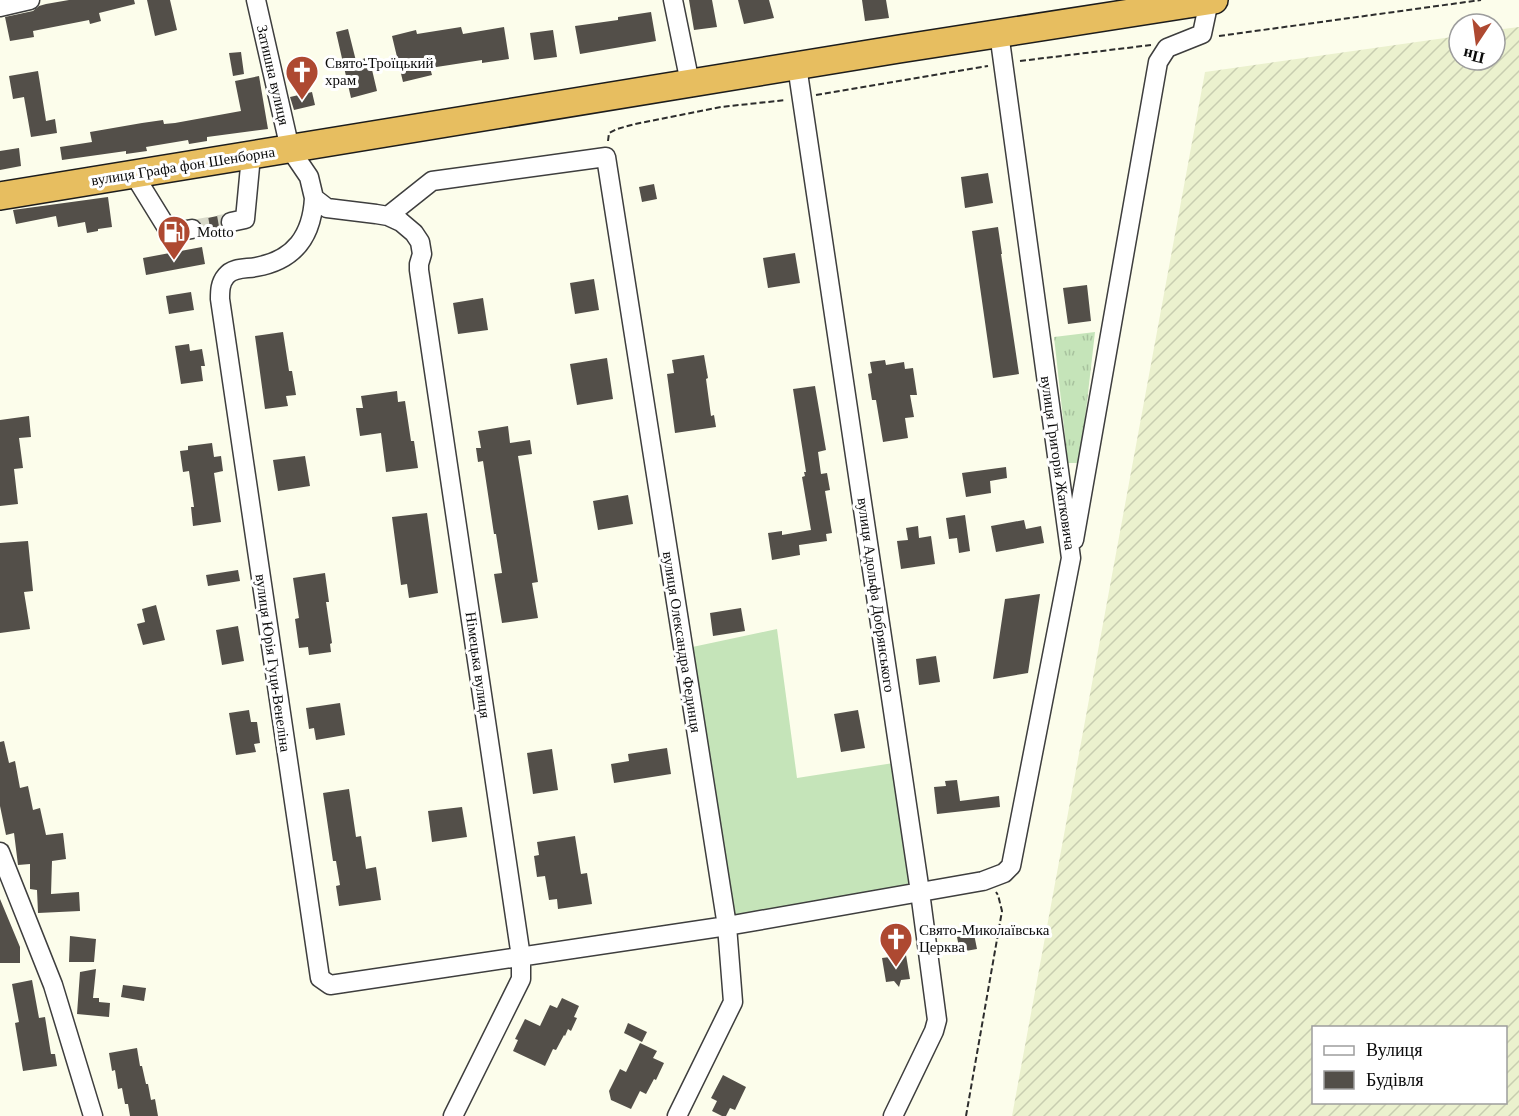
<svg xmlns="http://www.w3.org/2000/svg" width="1519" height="1116" viewBox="0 0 1519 1116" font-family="Georgia,serif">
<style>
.farmland{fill:url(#farmland-furrows);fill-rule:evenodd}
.grass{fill:#c5e4b9}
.park{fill:url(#park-tufts)}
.building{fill:#534f49}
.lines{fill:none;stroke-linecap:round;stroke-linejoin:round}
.minor-tunnel{stroke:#d8d9c9;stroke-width:18;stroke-dasharray:18 9;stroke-linecap:butt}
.minor-casing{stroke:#3e3e3e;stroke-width:21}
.highway-casing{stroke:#1c1c1c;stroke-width:30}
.path{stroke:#2d2d2d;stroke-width:2;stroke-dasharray:6 3;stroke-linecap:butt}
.minor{stroke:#fff;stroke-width:18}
.highway{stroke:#e7be60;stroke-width:27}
.labels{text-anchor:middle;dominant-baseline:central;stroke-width:6;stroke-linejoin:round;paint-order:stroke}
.poi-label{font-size:15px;fill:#0b0b0b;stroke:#fff;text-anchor:start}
.street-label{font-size:15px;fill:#0b0b0b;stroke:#fff}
</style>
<defs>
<pattern id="farmland-furrows" width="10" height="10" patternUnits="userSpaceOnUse" patternTransform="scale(1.5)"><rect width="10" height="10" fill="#ebf1ce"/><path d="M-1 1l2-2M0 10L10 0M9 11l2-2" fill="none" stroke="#c8cdb0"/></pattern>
<pattern id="park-tufts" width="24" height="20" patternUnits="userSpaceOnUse" patternTransform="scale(1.5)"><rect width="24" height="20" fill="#c5e4b9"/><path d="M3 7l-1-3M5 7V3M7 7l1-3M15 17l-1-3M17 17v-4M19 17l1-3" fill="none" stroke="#a8c29e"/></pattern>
</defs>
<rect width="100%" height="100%" fill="#fcfdeb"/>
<path class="farmland" d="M1519,27V1116H1012L1205,72L1459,36V60H1495V30ZM1314,1028H1506V1102H1314Z"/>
<path class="grass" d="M777,629L797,778L900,762L920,892L727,926L683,649Z"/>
<path class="park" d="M1095,332L1080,463H1068L1054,337Z"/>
<path class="building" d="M69,0H134L135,4L99,13L101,21L90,24L89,20L33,31L34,37L10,41L5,17L33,11L39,6L46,4Z
M147,0H170L177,30L155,36Z
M689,0H712L717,27L694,30Z
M738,0H769L774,18L744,24Z
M862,0H886L889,18L865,21Z
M651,12L656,41L580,54L575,26L618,20V17Z
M461,27L463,34L504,27L509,59L482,63V60L430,68L432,75L403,82L392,36L416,30L417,34Z
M348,29L356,61L369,57L377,91L351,98L336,32Z
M553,30L557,57L534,60L530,33Z
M241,52L244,74L233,76L229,53Z
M38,71L46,121L55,119L57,133L31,137L24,97L13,99L9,76Z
M259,76L268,129L207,137V141L189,144L188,140L146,147L147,151L126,154V151L62,160L60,147L92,142L90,132L142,123L163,120L164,124L175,123L241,111L235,81Z
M312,92L315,105L294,110L290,97Z
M19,148L21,166L0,170V151Z
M988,173L993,203L965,208L961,177Z
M654,184L657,199L642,202L639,187Z
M108,197L112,227L98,229V231L87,233L85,222L58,227L56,216L16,224L13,210Z
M222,215L220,219V225L222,229L226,232L200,236L203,232V228L201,222L198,220Z
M998,227L1002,254H1001L1019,374L993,378L972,231Z
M202,247L205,264L146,275L143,258Z
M795,253L800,283L768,288L763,258Z
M594,279L599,310L575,314L570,283Z
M1087,285L1091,321L1068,324L1063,288Z
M191,292L194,310L169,314L166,296Z
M483,298L488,330L458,334L453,303Z
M283,332L289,371H292L296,395L286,396L288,406L265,409L255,336Z
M189,344L190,351L202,349L205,366H201L203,381L181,384L175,346Z
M704,355L708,378L706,379L711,416L714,415L716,427L675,433L667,374L674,373L672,360Z
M607,358L613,399L577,405L570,364Z
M885,360L886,365L904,362L905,369L913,368L917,395H910L914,417L905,418L908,438L883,442L876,400H872L868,374L872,373L870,362Z
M815,386L826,450L818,452L821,474L827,473L830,490L825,491L832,533L826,534L827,541L799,545L800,555L772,560L768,533L782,531V535L811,530L802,477L805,476L804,472H806L793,389Z
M397,391L398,402L405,401L411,441H414L418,468L386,472L381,433L360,436L356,408H363L361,396Z
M29,416L31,437L19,438L23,468L14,469L18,504L0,506V420Z
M508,426L510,443L530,440L532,454L518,456L538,582L532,583L538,618L502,623L494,574L502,573L496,534H494L483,461L478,462L476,448H481L478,431Z
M212,443L214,457L221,456L223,471L214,473L221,522L193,526L191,507H194L189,471L183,472L180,451L188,450V446Z
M305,456L310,486L278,491L273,460Z
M1006,467L1007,478L990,481L991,493L966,497L962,473Z
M628,495L633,524L598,530L593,501Z
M427,513L438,593L409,598L407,584L401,585L392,517Z
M965,515L970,551L959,553L957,538L949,539L946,518Z
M1024,520L1026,529L1041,526L1044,543L996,552L991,526Z
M918,526L919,538L931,536L935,564L901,569L897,541L908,540L906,528Z
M28,541L33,591L24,592L30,629L0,633V543Z
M238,570L240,581L208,586L206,575Z
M325,573L329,602H326L332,643L330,644L331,652L309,655L308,647L299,648L295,619L299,618L293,578Z
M1040,594L1028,673L993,679L1005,599Z
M156,605L165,640L143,645L137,624L145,622L142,609Z
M741,608L745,631L713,636L710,613Z
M238,626L244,661L222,665L216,630Z
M936,656L940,682L919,685L916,659Z
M340,703L345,735L316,740L314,728L309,729L306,708Z
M249,710L251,722H257L260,743L254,744L256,752L236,755L229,713Z
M858,710L865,748L841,752L834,714Z
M4,741L9,763L15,761L20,788L28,786L33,810L40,808L46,835L63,833L66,859L52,861L51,894L79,892L80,911L38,913L37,890L30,889V864L18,865L14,833L6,835L0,806V742Z
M667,748L671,774L614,783L611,764L629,761L628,754Z
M552,749L558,790L533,794L527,753Z
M957,780L960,801L999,796L1000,807L937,814L934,787L946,786L945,781Z
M349,789L356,837L361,836L366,869L376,867L381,900L339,906L336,886L340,885L336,861H333L323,793Z
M462,807L467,837L432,842L428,811Z
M575,836L581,874L587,873L592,904L558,909L557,899L549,900L545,876L537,877L534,856L539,855L537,842Z
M0,899L20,947V963H0Z
M974,934L977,949L960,952L957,937Z
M70,936L96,939L94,962H69Z
M906,955L910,979L901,980L899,987L894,981L886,982L882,958Z
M96,969L93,998H99V1002L110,1003L109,1017L77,1014L80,972Z
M32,980L39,1018L45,1017L51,1054H55L57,1066L23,1071L15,1023L19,1022L12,984Z
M123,985L146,988L144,1001L121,997Z
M562,998L579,1006L574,1017L577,1018L571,1031L568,1029L565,1036L564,1035L556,1050L553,1049L545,1066L513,1051L518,1040L515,1039L525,1019L540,1026L550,1005L557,1008Z
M628,1023L647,1032L642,1042L624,1033Z
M640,1043L657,1051L653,1058L664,1063L656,1080L654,1079L646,1094L640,1091L631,1109L611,1100L609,1091L620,1069L626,1072Z
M137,1048L140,1066H142L146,1084H148L151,1100L155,1099L158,1116H130L128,1104H125L122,1088L118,1089L115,1070L112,1071L109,1053Z
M723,1075L746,1087L735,1110L730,1108L726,1116H722L712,1111L717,1101L711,1098Z"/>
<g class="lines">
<path class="minor-tunnel" d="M192,229L231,222"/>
<g class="minor-casing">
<path id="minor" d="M256,0L290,149L309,177L314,198L327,208L376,214L388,216L401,222L414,233L420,242L422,254L419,264V270L521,957V979L453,1116
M673,0L690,83
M0,7L30,0
M797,66L920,892L937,1020L934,1031L893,1116
M133,173L170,233L192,229
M314,198C312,235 295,260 256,267C246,269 233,267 226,276C220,283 220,291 220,299L320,978L330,985L727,926L983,881L1004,873L1011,866L1071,558L999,33
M388,216L432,181L606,157L727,926L733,1002L677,1116
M231,222L245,219L251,156
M1074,540L1158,62L1167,48L1202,34L1209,1
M0,852L53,985L93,1116"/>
</g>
<g class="highway-casing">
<path id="highway" d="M0,196L899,49L1214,0"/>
</g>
<path class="path" d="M1219,36L1481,0
M1020,61L1151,45
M816,95L988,66
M608,141L609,133L617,129L635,124L721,107L786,100
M966,1116L1002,911L998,895L996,892"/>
<use href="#minor" class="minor"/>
<use href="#highway" class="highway"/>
</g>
<defs>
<g id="church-pin" transform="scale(1.725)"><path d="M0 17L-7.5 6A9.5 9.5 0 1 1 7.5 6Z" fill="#ae4931" stroke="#fff"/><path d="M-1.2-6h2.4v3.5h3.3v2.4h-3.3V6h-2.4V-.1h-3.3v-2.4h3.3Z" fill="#fff"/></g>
<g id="fuel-pin" transform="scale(1.725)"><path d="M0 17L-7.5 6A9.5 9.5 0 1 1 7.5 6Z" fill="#ae4931" stroke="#fff"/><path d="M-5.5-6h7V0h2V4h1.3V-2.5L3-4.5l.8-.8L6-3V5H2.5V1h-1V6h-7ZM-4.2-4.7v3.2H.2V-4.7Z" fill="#fff"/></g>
</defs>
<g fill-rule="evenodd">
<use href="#church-pin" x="302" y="72"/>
<use href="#fuel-pin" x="174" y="232"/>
<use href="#church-pin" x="896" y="939"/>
</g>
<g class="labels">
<g class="poi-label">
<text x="325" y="63">Свято-Троїцький<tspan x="325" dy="17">храм</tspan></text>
<text x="197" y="232">Motto</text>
<text x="919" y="930">Свято-Миколаївська<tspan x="919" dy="17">Церква</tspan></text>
</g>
<g class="street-label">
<text transform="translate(273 75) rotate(77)">Затишна вулиця</text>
<text transform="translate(183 166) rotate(-9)">вулиця Графа фон Шенборна</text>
<text transform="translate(1058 463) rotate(82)">вулиця Григорія Жатковича</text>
<text transform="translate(876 595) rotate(82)">вулиця Адольфа Добрянського</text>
<text transform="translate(682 642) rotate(81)">вулиця Олександра Фединця</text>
<text transform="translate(273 663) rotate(82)">вулиця Юрія Гуци-Венеліна</text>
<text transform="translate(478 665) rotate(82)">Німецька вулиця</text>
</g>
</g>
<rect x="1312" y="1026" width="195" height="78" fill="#ffffff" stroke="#9d9d9d" stroke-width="1.5"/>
<rect x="1324" y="1046" width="30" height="9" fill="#ffffff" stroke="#9d9d9d" stroke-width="1.5"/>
<text x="1366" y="1056" font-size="18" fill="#0b0b0b">Вулиця</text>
<rect x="1324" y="1071" width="30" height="18" fill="#534f49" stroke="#9d9d9d" stroke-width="1.5"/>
<text x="1366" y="1086" font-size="18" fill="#0b0b0b">Будівля</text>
<g transform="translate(1477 42) rotate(193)"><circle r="28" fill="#ffffff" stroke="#9d9d9d" stroke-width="1.5"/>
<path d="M0-4.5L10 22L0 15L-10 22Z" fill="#ae4931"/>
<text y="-9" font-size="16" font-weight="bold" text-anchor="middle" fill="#0b0b0b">Пн</text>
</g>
</svg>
